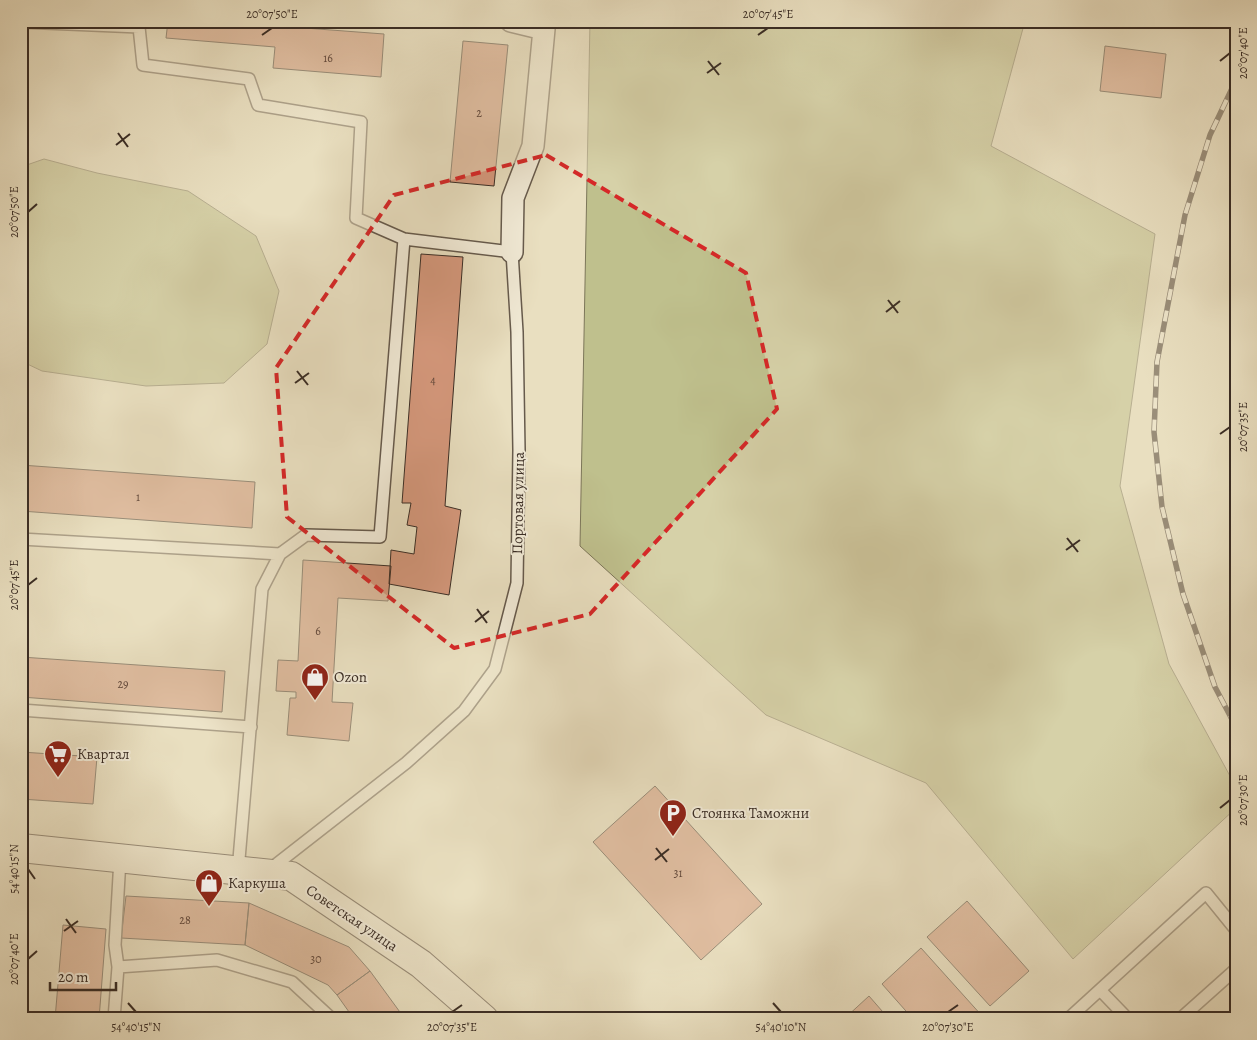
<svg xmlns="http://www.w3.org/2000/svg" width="1257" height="1040" viewBox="0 0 1257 1040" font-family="Alegreya,serif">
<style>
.green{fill:#bfc08d;stroke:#7c7659}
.building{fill:#d5987c;stroke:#3a2d25}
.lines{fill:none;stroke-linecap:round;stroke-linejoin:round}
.lane-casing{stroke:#665a4c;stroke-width:14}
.street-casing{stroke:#665a4c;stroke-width:24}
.secondary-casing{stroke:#3a2d25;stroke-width:30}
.lane{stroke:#f1ead6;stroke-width:11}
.street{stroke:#f1ead6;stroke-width:21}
.secondary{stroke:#f1ead6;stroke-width:28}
.rail-casing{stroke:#3a2d25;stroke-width:5.5}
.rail{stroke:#f1ead6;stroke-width:4;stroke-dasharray:11;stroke-linecap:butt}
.marked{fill:none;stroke:#d62828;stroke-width:4;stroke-dasharray:10 6;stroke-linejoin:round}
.ticks{fill:none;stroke:#3a2d25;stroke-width:2}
.labels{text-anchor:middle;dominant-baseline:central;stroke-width:4;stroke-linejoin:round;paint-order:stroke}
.number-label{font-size:12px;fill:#61483b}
.street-label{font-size:15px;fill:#3a2d25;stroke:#f1ead6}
.poi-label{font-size:15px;fill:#3a2d25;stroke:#f1ead6;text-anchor:start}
.neatline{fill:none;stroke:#3a2d25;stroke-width:2}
.ticks-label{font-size:12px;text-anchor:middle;fill:#3a2d25}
</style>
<rect width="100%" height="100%" fill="#e9dfc0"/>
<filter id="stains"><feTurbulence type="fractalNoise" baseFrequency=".004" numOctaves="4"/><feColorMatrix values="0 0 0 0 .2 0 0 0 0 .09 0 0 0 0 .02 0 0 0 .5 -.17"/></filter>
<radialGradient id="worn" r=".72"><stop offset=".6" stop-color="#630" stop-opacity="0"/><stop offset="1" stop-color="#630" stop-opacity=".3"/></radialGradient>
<path class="green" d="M590,21H1025L991,146L1155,234L1120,486L1169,664L1236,787V808L1073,959L926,783L766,715L580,546Z
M44,159L97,173L188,191L256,236L279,291L267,344L224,383L146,386L42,371L21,361V167Z"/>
<path class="building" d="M168,21H278V26L384,34L381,77L273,68L275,47L166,38Z
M463,41L508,45L494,186L450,182Z
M1105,46L1166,54L1161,98L1100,91Z
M421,254L463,257L445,506L461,510L449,595L389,584L391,550L414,554L417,527L407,525L411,503H402Z
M21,465L255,482L252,528L21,511Z
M303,560L391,566L388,601L338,598L332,702L353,703L349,741L287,735L290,698H296V692L276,691L278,660L298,661Z
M21,657L225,671L222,712L21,697Z
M21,752L97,757L93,804L21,799Z
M655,786L762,904L701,960L593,842Z
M126,896L249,903L245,945L121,938Z
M967,901L1029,971L990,1006L927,937Z
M249,903L349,947L370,971L337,995L328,985L245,945Z
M63,925L106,929L99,1019H55Z
M921,948L983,1017L982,1019H913L882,984Z
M370,971L405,1019H354L337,995Z
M869,996L889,1019H844Z"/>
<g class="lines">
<g class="lane-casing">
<path id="lane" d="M21,22L139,27L143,65L249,79L258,105L361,122L356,218L404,239L380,537L306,535L280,554L262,589L238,871
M21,539L280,554
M21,710L251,727
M269,870L406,763L464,711L495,669L517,583L519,450L517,332L512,252L404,239
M118,967L217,960L292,982L332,1019
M1100,990L1128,1019
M114,1019L118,967L115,945L120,859
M1068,1019L1206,893L1236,930
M1180,1019L1236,969"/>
</g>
<g class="street-casing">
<path id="street" d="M511,21L544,29L533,146L513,198L512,252"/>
</g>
<g class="secondary-casing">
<path id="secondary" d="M21,848L291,876L421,964L484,1019"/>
</g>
<use href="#lane" class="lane"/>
<use href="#street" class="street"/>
<use href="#secondary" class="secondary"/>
<g class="rail-casing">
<path id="rail" d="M1236,80L1210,135L1185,215L1157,362L1154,432L1162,507L1183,594L1215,687L1236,727"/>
</g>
<use href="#rail" class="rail"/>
</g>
<path d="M0 0H1257V1040H0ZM546,155L746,273L777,409L590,614L454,648L287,517L276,368L394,195Z" fill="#e9dfc0" fill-opacity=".55" fill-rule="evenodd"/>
<path class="marked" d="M546,155L746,273L777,409L590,614L454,648L287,517L276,368L394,195Z"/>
<path class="ticks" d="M262,35L272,28M758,35L768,28M708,61L719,75M1220,61L1230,53M707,73L721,63M118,133L128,147M116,145L130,134M28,212L37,204M888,300L898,313M886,312L900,301M297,371L308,385M295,383L309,373M1220,434L1230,427M1067,538L1078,552M1066,550L1080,540M28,585L37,578M477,609L487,623M475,622L489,611M1220,808L1230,800M656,848L667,862M655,860L669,849M28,869L35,879M66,919L76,933M64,931L78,921M28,959L37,951M128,1003L136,1012M773,1003L781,1012M452,1012L462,1005M948,1012L958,1005"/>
<defs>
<g id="shop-pin" transform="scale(1.4375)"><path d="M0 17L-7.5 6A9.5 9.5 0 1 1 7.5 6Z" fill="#8f2418" stroke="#f1ead6"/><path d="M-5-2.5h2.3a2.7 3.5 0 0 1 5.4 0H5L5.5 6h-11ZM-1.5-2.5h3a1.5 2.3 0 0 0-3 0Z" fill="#fff"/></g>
<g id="supermarket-pin" transform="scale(1.4375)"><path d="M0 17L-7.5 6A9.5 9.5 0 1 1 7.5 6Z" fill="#8f2418" stroke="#f1ead6"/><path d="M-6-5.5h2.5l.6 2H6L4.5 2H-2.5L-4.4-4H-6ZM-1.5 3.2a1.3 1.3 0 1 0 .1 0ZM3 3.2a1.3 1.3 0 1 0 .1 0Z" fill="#fff"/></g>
<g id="parking-pin" transform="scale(1.4375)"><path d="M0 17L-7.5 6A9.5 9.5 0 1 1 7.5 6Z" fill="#8f2418" stroke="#f1ead6"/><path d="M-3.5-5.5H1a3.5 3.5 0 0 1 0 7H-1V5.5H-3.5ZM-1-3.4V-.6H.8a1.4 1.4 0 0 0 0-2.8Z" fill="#fff"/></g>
</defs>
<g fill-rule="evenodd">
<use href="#shop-pin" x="315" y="677"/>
<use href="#supermarket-pin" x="58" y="754"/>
<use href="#parking-pin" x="673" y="813"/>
<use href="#shop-pin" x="209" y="883"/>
</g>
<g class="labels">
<g class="number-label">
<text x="328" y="58">16</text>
<text x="479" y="113">2</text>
<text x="433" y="380">4</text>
<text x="138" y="497">1</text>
<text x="318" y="631">6</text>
<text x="123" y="684">29</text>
<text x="678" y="873">31</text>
<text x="185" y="920">28</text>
<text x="316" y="959">30</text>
</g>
<g class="street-label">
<text transform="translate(518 503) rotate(-89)">Портовая улица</text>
<text transform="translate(352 918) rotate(34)">Советская улица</text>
</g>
<g class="poi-label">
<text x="334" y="677">Ozon</text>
<text x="77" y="754">Квартал</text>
<text x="692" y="813">Стоянка Таможни</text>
<text x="228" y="883">Каркуша</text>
</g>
</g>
<rect width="1257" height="1040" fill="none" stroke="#e9dfc0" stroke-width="55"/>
<path d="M50 982v8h66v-8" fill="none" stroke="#3a2d25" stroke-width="2.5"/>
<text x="58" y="982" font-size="15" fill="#3a2d25" stroke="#f1ead6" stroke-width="4" paint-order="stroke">20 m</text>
<rect x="28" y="28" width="1202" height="984" class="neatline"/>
<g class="ticks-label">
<text x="272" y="18">20°07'50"E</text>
<text x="768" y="18">20°07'45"E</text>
<text transform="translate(1243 53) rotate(-90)" y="4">20°07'40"E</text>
<text transform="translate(14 212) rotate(-90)" y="4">20°07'50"E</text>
<text transform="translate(1243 427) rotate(-90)" y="4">20°07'35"E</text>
<text transform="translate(14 585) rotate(-90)" y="4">20°07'45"E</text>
<text transform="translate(1243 800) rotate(-90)" y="4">20°07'30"E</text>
<text transform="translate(14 869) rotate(-90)" y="4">54°40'15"N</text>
<text transform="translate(14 959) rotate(-90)" y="4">20°07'40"E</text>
<text x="136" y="1031">54°40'15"N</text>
<text x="452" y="1031">20°07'35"E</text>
<text x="781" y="1031">54°40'10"N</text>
<text x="948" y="1031">20°07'30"E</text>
</g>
<rect width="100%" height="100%" filter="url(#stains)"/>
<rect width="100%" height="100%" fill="url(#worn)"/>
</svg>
